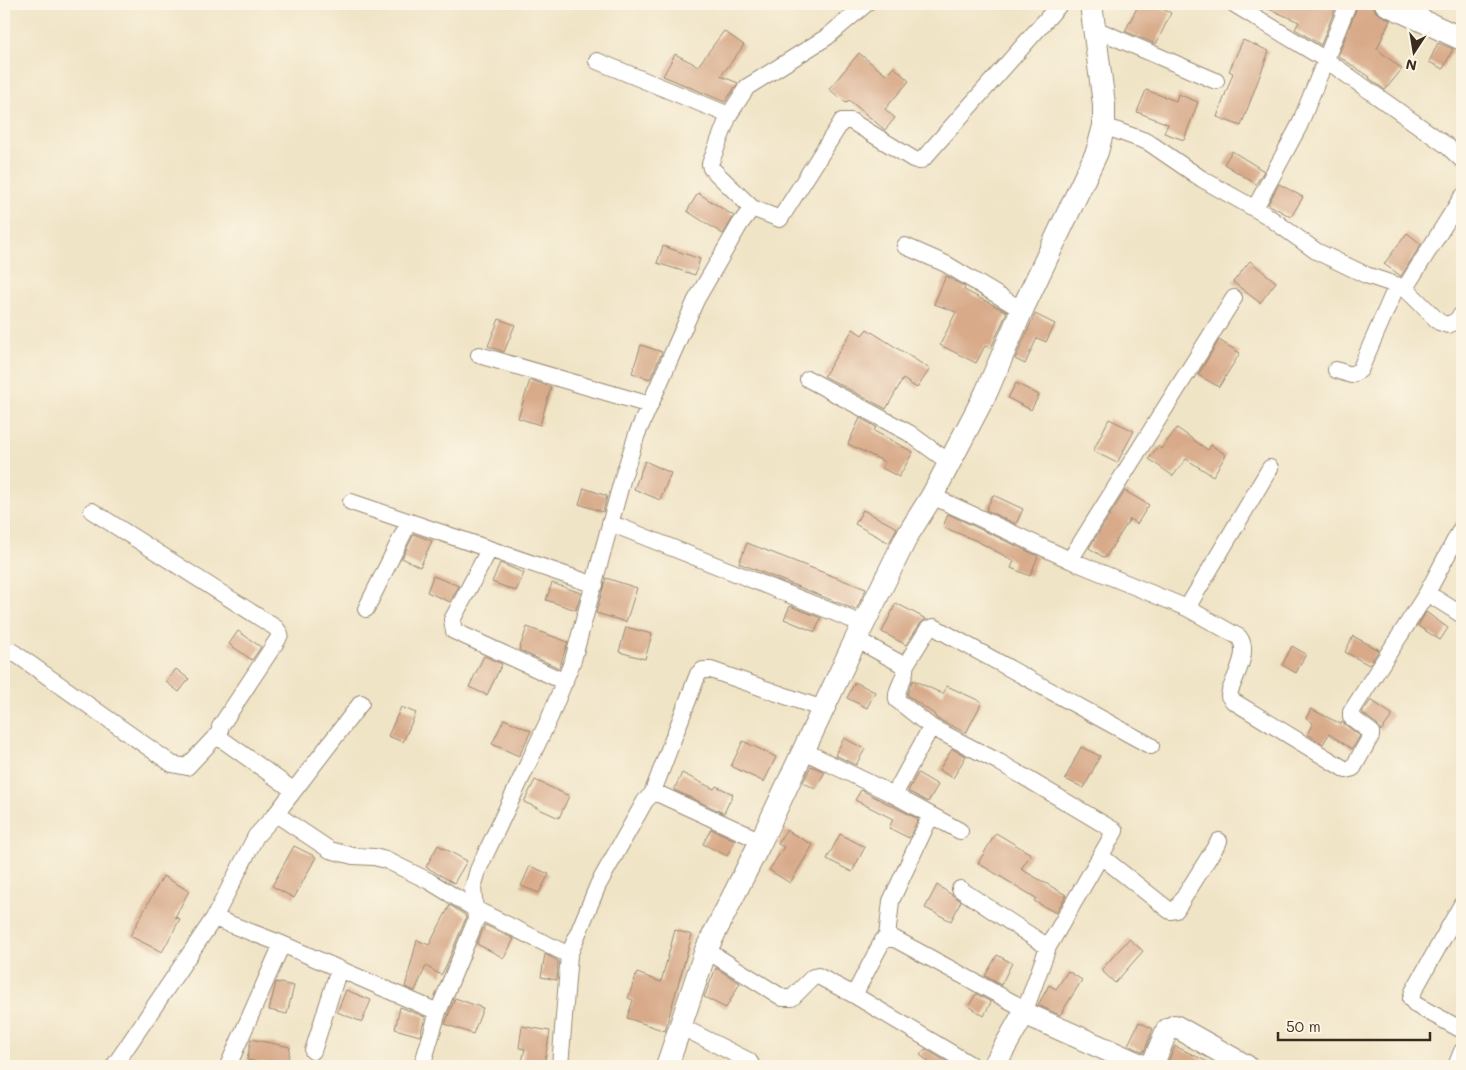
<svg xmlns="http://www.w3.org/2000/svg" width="1466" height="1070" viewBox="0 0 1466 1070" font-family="Mali,sans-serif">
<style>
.building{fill:#d8aa8a}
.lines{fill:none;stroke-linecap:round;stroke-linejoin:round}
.street-casing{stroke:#968772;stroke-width:18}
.secondary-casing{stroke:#968772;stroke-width:24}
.street{stroke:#fff;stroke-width:16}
.secondary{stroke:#fff;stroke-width:22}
</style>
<rect width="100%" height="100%" fill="#fcf5e5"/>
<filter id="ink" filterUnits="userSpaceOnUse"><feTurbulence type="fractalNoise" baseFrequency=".02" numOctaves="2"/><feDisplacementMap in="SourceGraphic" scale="10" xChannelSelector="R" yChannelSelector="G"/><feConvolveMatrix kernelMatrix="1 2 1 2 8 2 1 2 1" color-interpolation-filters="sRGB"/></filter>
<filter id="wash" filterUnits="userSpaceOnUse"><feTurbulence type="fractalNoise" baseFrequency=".0096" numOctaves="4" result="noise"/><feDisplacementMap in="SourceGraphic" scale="20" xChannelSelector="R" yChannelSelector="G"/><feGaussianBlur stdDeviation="1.12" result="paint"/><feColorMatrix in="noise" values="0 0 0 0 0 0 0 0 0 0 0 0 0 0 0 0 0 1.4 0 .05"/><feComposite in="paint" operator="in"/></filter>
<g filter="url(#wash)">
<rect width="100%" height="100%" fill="#f0e4c6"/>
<g id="blocks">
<path class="building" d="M1139,4H1153L1171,13L1156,44L1125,31Z
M1258,4H1337L1321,45L1295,29L1299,22Z
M1358,4L1373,5L1376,12L1390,20L1377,49L1402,69L1385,90L1369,78L1370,77L1338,56Z
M724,31L744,45L721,76L738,83L725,102L663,76L675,54L698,66Z
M1243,40L1269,51L1241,126L1217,117L1233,73L1229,71Z
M1438,43L1453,49L1443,69L1429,62Z
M859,53L886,75L894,67L909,81L885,109L895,118L885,130L849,100L846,103L829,89Z
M1146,90L1176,101L1178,94L1198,102L1184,140L1164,133L1168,124L1137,112Z
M1232,151L1264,171L1256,184L1224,164Z
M1279,184L1303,197L1291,217L1268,204Z
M698,193L734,216L723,234L687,211Z
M1407,233L1421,244L1401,276L1384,264Z
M663,246L700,259L695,275L657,263Z
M1250,261L1276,282L1260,303L1233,282Z
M946,276L965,287L964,290L1007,312L991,348L985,346L976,363L940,345L956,312L934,304Z
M1035,314L1055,324L1046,342L1037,338L1025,364L1015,359Z
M499,319L515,325L504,352L488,346Z
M853,329L862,335L867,329L930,369L917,388L903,379L886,409L824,376Z
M1219,340L1240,353L1219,387L1198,375Z
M641,345L662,352L650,379L632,373Z
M530,380L551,387L540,425L518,418Z
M1016,383L1039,395L1031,410L1008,398Z
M860,418L876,427L874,431L913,452L899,477L882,468L885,462L848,444Z
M1109,419L1134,431L1117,463L1093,451Z
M1177,428L1208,450L1211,445L1226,455L1213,476L1186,459L1173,476L1149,459L1158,446L1161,449Z
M645,461L671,473L660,500L634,489Z
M584,488L607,496L603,512L579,504Z
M1125,491L1149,505L1137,524L1130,519L1105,558L1089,548Z
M993,495L1023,509L1016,524L986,510Z
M863,510L897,528L889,543L855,524Z
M948,514L1038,556L1030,576L1011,568L1014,561L977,541L943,527Z
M414,534L432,541L420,567L402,558Z
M747,543L866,589L856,610L739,563Z
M500,563L524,573L516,591L492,582Z
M433,576L459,586L450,602L427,592Z
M606,578L637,588L626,622L596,613Z
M552,583L581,593L576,610L546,600Z
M896,603L926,619L920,624L906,645L882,632Z
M790,606L821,618L815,632L784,619Z
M1426,612L1448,628L1440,640L1418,626Z
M527,627L568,642L559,668L519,650Z
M626,627L652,634L645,659L619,652Z
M238,631L261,647L252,660L229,644Z
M1353,636L1379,650L1369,665L1345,652Z
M1292,646L1306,654L1296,673L1282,665Z
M484,656L502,664L487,695L469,687Z
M176,669L189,679L179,692L166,682Z
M913,680L943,694L947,686L982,702L966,733L936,718L934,714L907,695Z
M855,682L875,692L867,708L847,698Z
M1371,700L1393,715L1381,731L1377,724L1362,713Z
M401,707L416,713L403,742L388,736Z
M1311,709L1341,724L1342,722L1360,736L1352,749L1329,734L1323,744L1307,734L1313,723L1306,718Z
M504,719L531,731L519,756L492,744Z
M844,738L865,749L856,765L835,755Z
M743,741L776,757L764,782L731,766Z
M1081,747L1100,756L1084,788L1065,779Z
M952,749L966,756L953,778L939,770Z
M811,766L825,772L815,789L803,782Z
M682,773L714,789L716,786L733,794L724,813L674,790Z
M918,773L938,785L928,802L908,791Z
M535,780L569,796L559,818L524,802Z
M861,790L918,819L909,838L889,828L893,819L855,800Z
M711,829L735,840L727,856L703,844Z
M786,830L813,845L790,883L769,870L784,847L778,844Z
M996,833L1031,854L1021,869L1066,895L1056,913L1034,901L1036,898L978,863Z
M840,834L865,847L852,872L827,859Z
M438,845L467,861L454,883L426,867Z
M294,846L316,857L294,898L272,886Z
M530,866L549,874L539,893L521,886Z
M163,876L189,891L175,917L180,919L162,952L130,936Z
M937,885L961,901L951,921L925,908Z
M450,905L465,915L466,918L446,966L441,975L426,966L415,991L405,987L417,940L429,945Z
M485,925L514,939L504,958L477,944Z
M675,930L692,935L665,1031L627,1018L633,1000L628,998L637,973L661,982Z
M1129,939L1143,951L1115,983L1101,970Z
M545,954L558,961L557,980L541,977Z
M997,955L1012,963L1001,985L985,976Z
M716,968L740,983L726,1008L704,997Z
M1068,971L1082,980L1060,1015L1038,1005L1049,985L1056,989Z
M276,982L294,986L287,1014L269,1010Z
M346,990L371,1000L362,1022L337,1012Z
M976,994L991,1002L984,1016L969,1006Z
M455,998L483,1008L473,1034L445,1024Z
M400,1007L425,1017L420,1036L395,1029Z
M1139,1022L1153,1029L1144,1052L1128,1045Z
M522,1026L550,1031L544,1066H521L525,1049L519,1048Z
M251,1039L290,1047L287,1066L247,1060Z
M1175,1046L1216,1066H1171L1167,1064Z
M925,1049L954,1066H934L920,1055Z"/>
</g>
</g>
<g filter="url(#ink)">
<use href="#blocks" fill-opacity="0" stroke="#968772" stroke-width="1"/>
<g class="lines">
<g class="street-casing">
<path id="street" d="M1234,4L1326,60L1446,145L1462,160
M1093,28L1216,81
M597,61L729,115L710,164L711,168L752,208
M729,115L747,87L827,37L866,4
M1104,126L1148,142L1202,179L1266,215L1316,251L1366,275L1405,288L1439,322L1448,325L1456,321L1462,314
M1255,208L1299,126L1348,4
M905,246L946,264L1022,310
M1405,288L1462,197
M1234,298L1070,560L1187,608L1239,637C1250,651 1236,674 1230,691L1229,696L1233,701L1346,770L1353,768L1371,736V732L1351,717V712L1427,593L1462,615
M479,355L650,405
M1336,370L1351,375L1360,370L1397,285
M808,379L909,433L950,463
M932,496L1070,560
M351,502L595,585
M92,511L276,628L280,634L278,639L220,727V738L293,790
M610,523L863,624
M489,550L452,620L454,631L565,682
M1427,593L1462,527
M1187,608L1270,468
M366,609L409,522
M856,639L905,666C907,678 895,688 897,700L931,727
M13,652L172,764L187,767L219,733
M905,666L928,629L934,627L1151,746
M804,751L894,795L931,727L999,762L1115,831L1048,947L1024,1013
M652,794L698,674L703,670H711L823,709
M894,795L960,831
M276,814L330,850L353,856L374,857L386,860L429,881L475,909L569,955
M1102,857L1170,911L1176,910L1219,841
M960,889L1048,947
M1462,904L1413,992L1411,999L1416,1005L1462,1030
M214,918L282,944L438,1012
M887,937L891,901L931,815
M706,950L783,998H792L813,977L818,976L854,995
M680,1026L749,1061L752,1066
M313,1051L339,969
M114,1066L214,918L256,836L276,814L361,703
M228,1066L282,944
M422,1066L438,1012L476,920L473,888L478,870L550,717L573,660L623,477L637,434L696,300L740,224L752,208L780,219L842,121H851L913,159L919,161L923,159L1060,4
M560,1066L569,955L598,885L645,801L652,794H659L761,841
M973,1066L854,995L883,940L893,938L1025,1009
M1456,1066L1462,1051"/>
</g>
<g class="secondary-casing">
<path id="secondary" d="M1386,4L1462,39
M667,1066L706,950L761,841L856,639L907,536L932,496L986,393L1022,310L1097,152L1104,126V104L1091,4
M994,1066L1024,1013L1143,1066
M1152,1066L1167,1030L1175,1026L1246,1066"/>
</g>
<use href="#street" class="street"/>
<use href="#secondary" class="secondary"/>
</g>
</g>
<rect width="1466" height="1070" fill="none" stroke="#fcf5e5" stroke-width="20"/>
<g transform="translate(1414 52) rotate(192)" stroke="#fcf5e5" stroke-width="4" paint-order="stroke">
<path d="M0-4L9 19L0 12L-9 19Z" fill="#3b2a1e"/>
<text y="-8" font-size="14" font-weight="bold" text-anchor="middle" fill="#3b2a1e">N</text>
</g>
<path d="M1278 1032v8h152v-8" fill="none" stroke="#3b2a1e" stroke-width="2.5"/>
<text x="1286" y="1032" font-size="15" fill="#3b2a1e" stroke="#fcf5e5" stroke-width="4" paint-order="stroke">50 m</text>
</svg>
